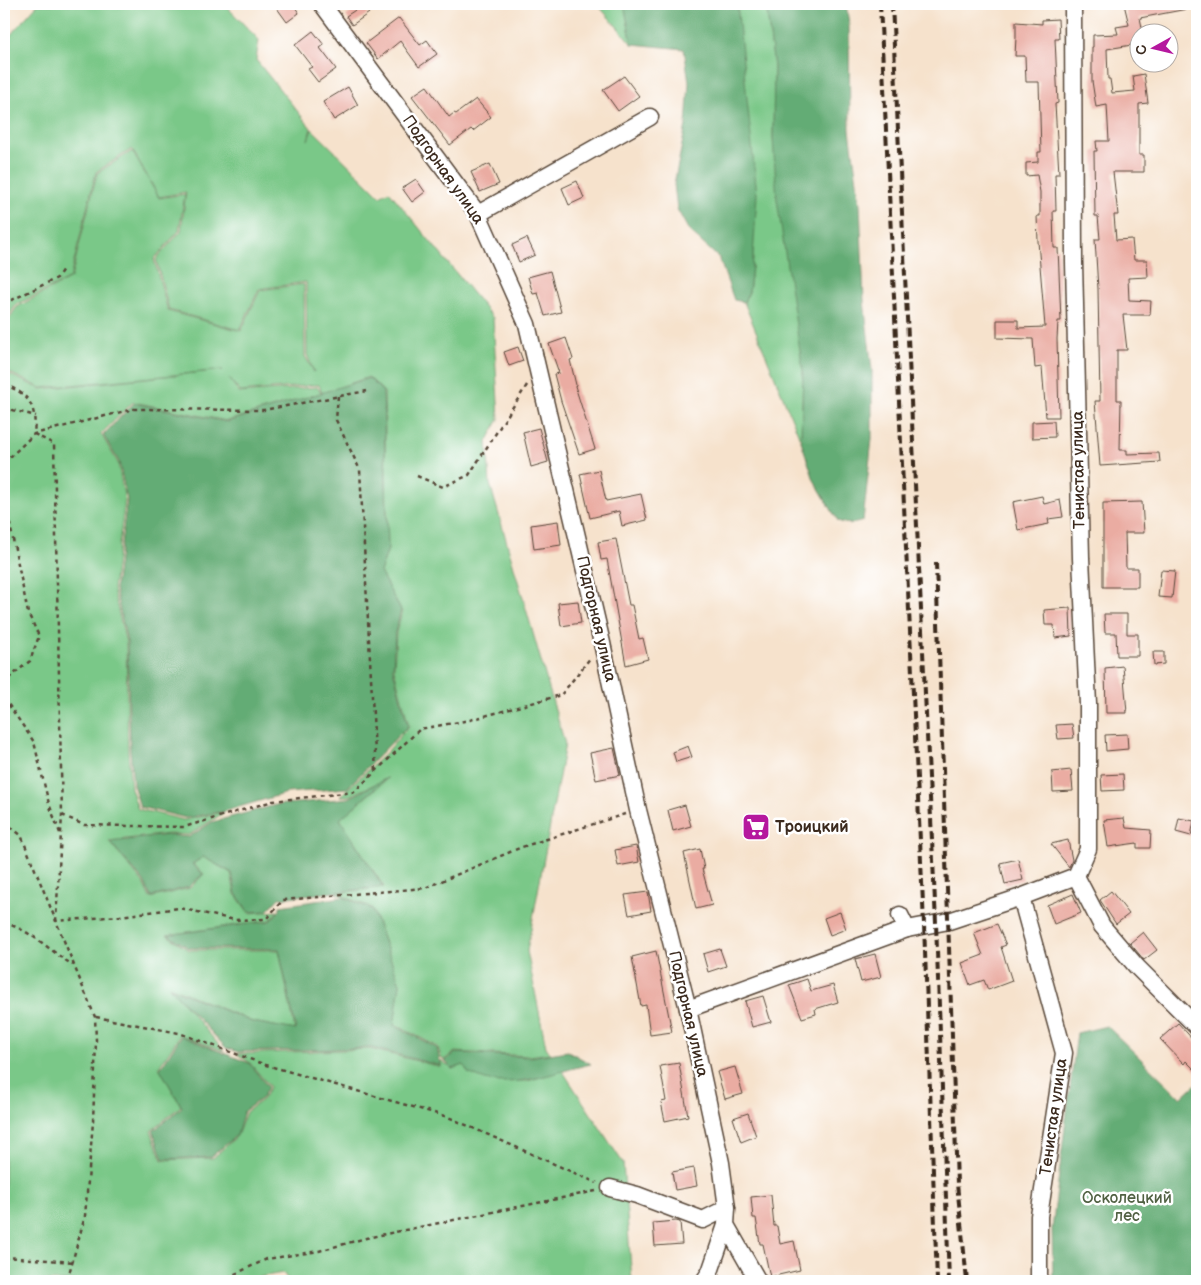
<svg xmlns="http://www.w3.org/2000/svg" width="1201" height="1285" viewBox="0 0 1201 1285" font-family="'Balsamiq Sans',sans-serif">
	<rect width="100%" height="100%" fill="#fff"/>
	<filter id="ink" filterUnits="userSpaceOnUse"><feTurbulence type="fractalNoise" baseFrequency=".02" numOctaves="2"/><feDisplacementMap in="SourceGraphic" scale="10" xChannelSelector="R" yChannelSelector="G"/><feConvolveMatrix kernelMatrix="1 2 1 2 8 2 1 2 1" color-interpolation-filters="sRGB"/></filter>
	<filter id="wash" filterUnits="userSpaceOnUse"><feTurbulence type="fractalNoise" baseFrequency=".0096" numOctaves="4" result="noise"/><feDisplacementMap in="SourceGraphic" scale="20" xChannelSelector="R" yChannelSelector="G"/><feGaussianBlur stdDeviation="1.12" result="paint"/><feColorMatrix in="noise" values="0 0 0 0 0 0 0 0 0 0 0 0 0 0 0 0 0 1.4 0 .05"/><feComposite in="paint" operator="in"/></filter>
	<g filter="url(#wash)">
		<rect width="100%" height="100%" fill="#f6e2cc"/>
		<g fill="#7ac888" stroke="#5a7953">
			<path d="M38,4H224L259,40L256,60L311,128L308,140L312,129L380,196L389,191L493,318L499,419L487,442L490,484L565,744L527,951L546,1047L550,1053L530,1056L455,1052L444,1060L441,1058L438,1047L394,1024L400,984L372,908L336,893L384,887L340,819L388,778L349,796H340L387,752L409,726L394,669L396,632L402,612L380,572L388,549L384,392L369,377L322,393L319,385H315L240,392L229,378L239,393L318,387L321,393L227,421L133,402L101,434L118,463L125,501L113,589L126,643L128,751L131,788L138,809L184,820L225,812L189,835L168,834L109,841L143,883L150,898L190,888L204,874L193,864L203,857L231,873L235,894L249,913L278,911L270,920L167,935L189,950H279L295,1030L253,1022L169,986L224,1051L180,1035L159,1067L181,1106L151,1131L162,1160L213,1158L237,1136L246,1112L263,1099L270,1087L249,1062L237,1054L370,1049L441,1067V1060L452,1069L464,1065L468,1073L490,1081H528L562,1070L623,1163L632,1281H289L283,1273L237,1281H4V372L41,389L223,370L41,388L4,370V326L17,307L71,278L97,173L132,151L159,198L185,194L179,231L154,259L168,311L241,331L260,290L304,284L305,356L314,372L307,355L306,282L259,289L240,330L169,310L156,259L181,231L186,192L159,197L132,149L96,172L70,278L16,305L4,323V42Z"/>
			<path d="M597,4H624L632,44Z"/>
			<path d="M737,4H766L774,67L773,138L803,371L801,441L744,302L749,292L753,258Z"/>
		</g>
		<g fill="#63ac74" stroke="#4f6b49">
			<path d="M624,4H737L757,194L753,258L749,292L744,302L734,300L719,258L689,231L677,209L674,184L686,125L689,82L684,49L632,44Z"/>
			<path d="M766,4H846L849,24L850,130L860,204L864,301L872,370V439L863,521C854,524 847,525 838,521L814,480L801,441L803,371L777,200L773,138L774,67Z"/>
			<path d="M369,378L383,392L388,549L380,572L401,611L395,632L393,669L408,726L347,788L287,793L225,811L186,818L140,807L133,785L130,750L127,642L115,589L127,500L119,462L103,435L134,403L227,422Z"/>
			<path d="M387,778L340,819L383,887L279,898L267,911L249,912L236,894L232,873L203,857L192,864L203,874L189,887L151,897L144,882L110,842L168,835L189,837L212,822L276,805L349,798Z"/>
			<path d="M343,897L372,909L400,984L394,1025L437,1048L441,1066L371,1048L238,1052L226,1048L169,987L252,1022L296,1030L279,949L189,948L168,935L270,921L280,910V906Z"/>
			<path d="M1107,1026L1181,1098L1197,1083V1281H1053L1052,1229L1077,1033Z"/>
			<path d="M181,1036L249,1063L268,1087L262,1098L244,1111L237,1135L211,1157L163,1159L153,1131L182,1107L160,1069Z"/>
			<path d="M568,1051L591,1064C558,1071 524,1086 490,1081C483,1080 475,1076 468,1073L464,1065L452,1069L445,1061L455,1053L530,1057Z"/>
		</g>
		<g id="blocks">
			<g fill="#eaaca2">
				<path d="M274,4H293L299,13L287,22Z"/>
				<path d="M1124,4H1187V9L1140,18L1143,32H1138V44L1107,49L1108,79H1110L1112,93L1135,91L1133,76L1144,74L1148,103L1139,104V155H1144V172H1113L1118,215H1114L1116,240L1132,239L1134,260H1147L1148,277L1128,278L1129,300L1151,301L1150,315H1123L1127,350H1117V400H1121L1120,450H1127V454L1159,453L1160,462L1100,466L1095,401H1100L1098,289L1095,239H1100L1098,216H1095L1094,151H1097L1096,141H1109L1107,105L1096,107L1092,81V47H1093V35L1118,34L1116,27L1129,25Z"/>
				<path d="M363,5L369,13L352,25L346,16Z"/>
				<path d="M399,18L420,45L427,40L437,54L419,67L400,41L378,59L366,43Z"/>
				<path d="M1058,19L1059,39H1055L1058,103L1055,104L1059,174H1055L1056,211H1053L1054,248H1058L1061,321H1058L1057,339L1059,417H1046L1042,367L1035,368L1033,339L997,338V320H1018V328L1045,327L1038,241L1037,216H1040V192L1037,175L1026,176V163L1038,162V152H1041L1039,82H1026L1025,56H1015L1016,37V22L1042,24V20Z"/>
				<path d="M313,31L324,45L320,48L336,69L318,82L308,69L312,67L295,45Z"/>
				<path d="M624,76L639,96L618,111L603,90Z"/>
				<path d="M427,86L449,117L454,113L456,114L476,99L491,117L473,131L471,129L450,145L412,96Z"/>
				<path d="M348,87L358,105L334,120L323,102Z"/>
				<path d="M490,164L499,184L480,192L471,172Z"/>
				<path d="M416,179L425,192L412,202L402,188Z"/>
				<path d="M577,181L584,198L569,205L562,188Z"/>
				<path d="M527,238L535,255L519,262L512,245Z"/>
				<path d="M550,271L561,312L545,316L538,293L533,294L528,277Z"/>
				<path d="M566,338L573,359L570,360L576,385L575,386L595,449L579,454L561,401L554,374L559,373L549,344Z"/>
				<path d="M518,347L523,361L509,366L504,352Z"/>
				<path d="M1054,421L1055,437L1032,438V422Z"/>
				<path d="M539,428L548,462L531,467L523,432Z"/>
				<path d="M599,470L606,501L641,494L647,520L622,526L619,511L590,518L580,474Z"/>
				<path d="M1042,496L1044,504L1060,500L1063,517L1048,519L1049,524L1018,530L1013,502Z"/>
				<path d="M1142,502L1144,533H1125L1126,568H1138V587H1103V503Z"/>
				<path d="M558,521L561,545L534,549L531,525Z"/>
				<path d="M616,539L629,605H632L639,639L643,638L648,659L626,665L607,559L601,560L598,542Z"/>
				<path d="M1161,570L1175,571L1172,598L1158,597Z"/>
				<path d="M578,601L581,623L561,626L558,603Z"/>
				<path d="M1070,608L1071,636L1055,638L1054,625H1045L1044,610Z"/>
				<path d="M1104,614H1127V634H1138V656H1117L1116,633H1105Z"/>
				<path d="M1153,652H1164V664L1154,665Z"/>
				<path d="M1123,666L1127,713H1106L1105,668Z"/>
				<path d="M1072,724L1074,738L1058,739L1056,725Z"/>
				<path d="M1127,734L1128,749L1106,751L1105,735Z"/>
				<path d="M688,746L692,757L676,762L673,752Z"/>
				<path d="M614,748L620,775L596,780L590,753Z"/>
				<path d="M1071,770L1073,791L1053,792L1052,772Z"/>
				<path d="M1123,774L1124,790L1102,791L1101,775Z"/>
				<path d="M685,805L691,826L673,831L668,810Z"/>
				<path d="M1124,818L1126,828L1151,830L1150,848H1137V843L1108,847L1104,820Z"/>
				<path d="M1179,818L1194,821L1191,836L1176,832Z"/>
				<path d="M1068,840L1072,860L1069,867L1051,844Z"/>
				<path d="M636,846L639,862L618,866L615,850Z"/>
				<path d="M700,849L704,869H702L712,905L696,909L684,853Z"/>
				<path d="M1018,859L1023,880L1005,884L1000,863Z"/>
				<path d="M1111,891L1129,914L1116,924L1100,900Z"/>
				<path d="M648,892L651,911L629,915L625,895Z"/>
				<path d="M1073,894L1081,913L1054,924L1047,905Z"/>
				<path d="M840,912L846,929L830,935L824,918Z"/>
				<path d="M997,924L1006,945L1001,947L1012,981L988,990L984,980L970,985L962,963L983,955L974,933Z"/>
				<path d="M1143,932L1157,950L1144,960L1130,943Z"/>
				<path d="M720,949L726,966L708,972L703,954Z"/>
				<path d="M656,951L672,1032L650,1035L646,1005L641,1006L632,957Z"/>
				<path d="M875,954L881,977L861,982L855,959Z"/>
				<path d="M807,979L811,991L833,985L838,1002L815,1009L816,1014L802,1018L789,985Z"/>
				<path d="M763,996L771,1022L752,1027L745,1001Z"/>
				<path d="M1178,1023L1197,1044V1072L1186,1061L1184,1064L1160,1039Z"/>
				<path d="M679,1063L688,1116L665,1121L661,1102L666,1101L660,1066Z"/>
				<path d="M735,1067L743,1094L725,1099L717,1072Z"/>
				<path d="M748,1113L756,1136L741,1142L733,1118Z"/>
				<path d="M694,1168L697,1186L675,1190L672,1172Z"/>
				<path d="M771,1195L774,1226H777L780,1244L794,1241L800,1270L770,1277L763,1244H760L756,1218H753L751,1197Z"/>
				<path d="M676,1221L680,1222L682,1244L655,1246L653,1223Z"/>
			</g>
		</g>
	</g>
	<g filter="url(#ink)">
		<use href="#blocks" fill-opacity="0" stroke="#574638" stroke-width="1"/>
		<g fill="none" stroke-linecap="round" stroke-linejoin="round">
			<defs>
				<g id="minor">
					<path d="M322,4L478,214L527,324L602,643L638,810L688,1009L721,1163L727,1208L726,1225L758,1281"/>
					<path d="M478,214L650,117"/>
					<path d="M1076,876L1102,926L1137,967L1197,1027"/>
					<path d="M1021,897L1064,1053L1039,1216V1281"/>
					<path d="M900,915L907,929"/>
					<path d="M688,1009L907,929L949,921L1021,897L1076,876L1088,849V704L1081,558L1074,262L1073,4"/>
					<path d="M610,1188L637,1195L703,1220L727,1208"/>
					<path d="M704,1281L710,1272L726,1225"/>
				</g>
			</defs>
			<use href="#minor" stroke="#574638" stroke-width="19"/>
			<g stroke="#574638" stroke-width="2.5" stroke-dasharray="4 4" stroke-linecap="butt">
				<path d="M4,304L57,278L63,269"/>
				<path d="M4,385C30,393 37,408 34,434L54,444L62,815L56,921L95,1017L96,1040L93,1122L85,1216L67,1281"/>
				<path d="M338,396L336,420L360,470L376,772"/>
				<path d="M4,408L36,416"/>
				<path d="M4,463L34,434L133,409L264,410L367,391"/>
				<path d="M417,476L443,487L469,475L527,385"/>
				<path d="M4,509L7,510L28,613L39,636L30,661L4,682"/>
				<path d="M4,698L34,742L49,804L60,833"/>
				<path d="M62,815L84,825L184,827L273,801L354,792L420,729L470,720L561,695L591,657"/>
				<path d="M4,822L21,835L56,921L120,916L179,908L235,920L266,919L283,900L425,888L522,847L625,814"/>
				<path d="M4,923C30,929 51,952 73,965"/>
				<path d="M96,1017L179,1033L266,1065L448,1117L597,1183"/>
				<path d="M4,1257L75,1262"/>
				<path d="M220,1281L267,1259L319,1251L366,1238L596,1191"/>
			</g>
			<use href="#minor" stroke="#fff" stroke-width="16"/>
			<g stroke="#3b2a1e" stroke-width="4" stroke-dasharray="8 4" stroke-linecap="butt">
				<path d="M880,4L924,924L937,1281"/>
				<path d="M892,4L936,923L949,1281"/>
				<path d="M936,563L957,1184L967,1281"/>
			</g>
		</g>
	</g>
	<defs>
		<symbol id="supermarket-square" viewBox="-11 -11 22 22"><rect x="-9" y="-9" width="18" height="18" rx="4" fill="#b5179e" stroke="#fff"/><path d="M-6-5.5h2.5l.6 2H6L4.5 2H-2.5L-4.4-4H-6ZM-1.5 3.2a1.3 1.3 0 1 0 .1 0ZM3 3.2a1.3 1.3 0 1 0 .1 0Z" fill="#fff"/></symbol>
	</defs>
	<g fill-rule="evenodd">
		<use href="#supermarket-square" x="740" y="811" width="32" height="32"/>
	</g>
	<g text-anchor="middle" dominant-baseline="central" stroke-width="5" stroke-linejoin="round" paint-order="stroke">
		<g font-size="16" fill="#3b2a1e" stroke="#fff">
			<text transform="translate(443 170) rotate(55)">Подгорная улица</text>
			<text transform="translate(1079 470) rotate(-91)">Тенистая улица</text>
			<text transform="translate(596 619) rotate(77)">Подгорная улица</text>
			<text transform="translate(688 1014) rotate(77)">Подгорная улица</text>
			<text transform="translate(1054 1117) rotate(-82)">Тенистая улица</text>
		</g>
		<g font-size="16" font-weight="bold" fill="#3b2a1e" stroke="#fff" text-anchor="start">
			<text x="775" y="827">Троицкий</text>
		</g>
		<g font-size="16" fill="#516143" stroke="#fff">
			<text x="1127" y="1198">Осколецкий<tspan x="1127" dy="18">лес</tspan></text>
		</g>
	</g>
	<rect width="1201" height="1285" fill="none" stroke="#fff" stroke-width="20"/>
	<g transform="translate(1154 48) rotate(262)"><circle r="24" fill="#ffffff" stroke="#b1aaa5"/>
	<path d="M0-4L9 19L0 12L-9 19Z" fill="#b5179e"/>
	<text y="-8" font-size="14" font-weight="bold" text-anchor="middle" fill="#3b2a1e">С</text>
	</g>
</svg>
